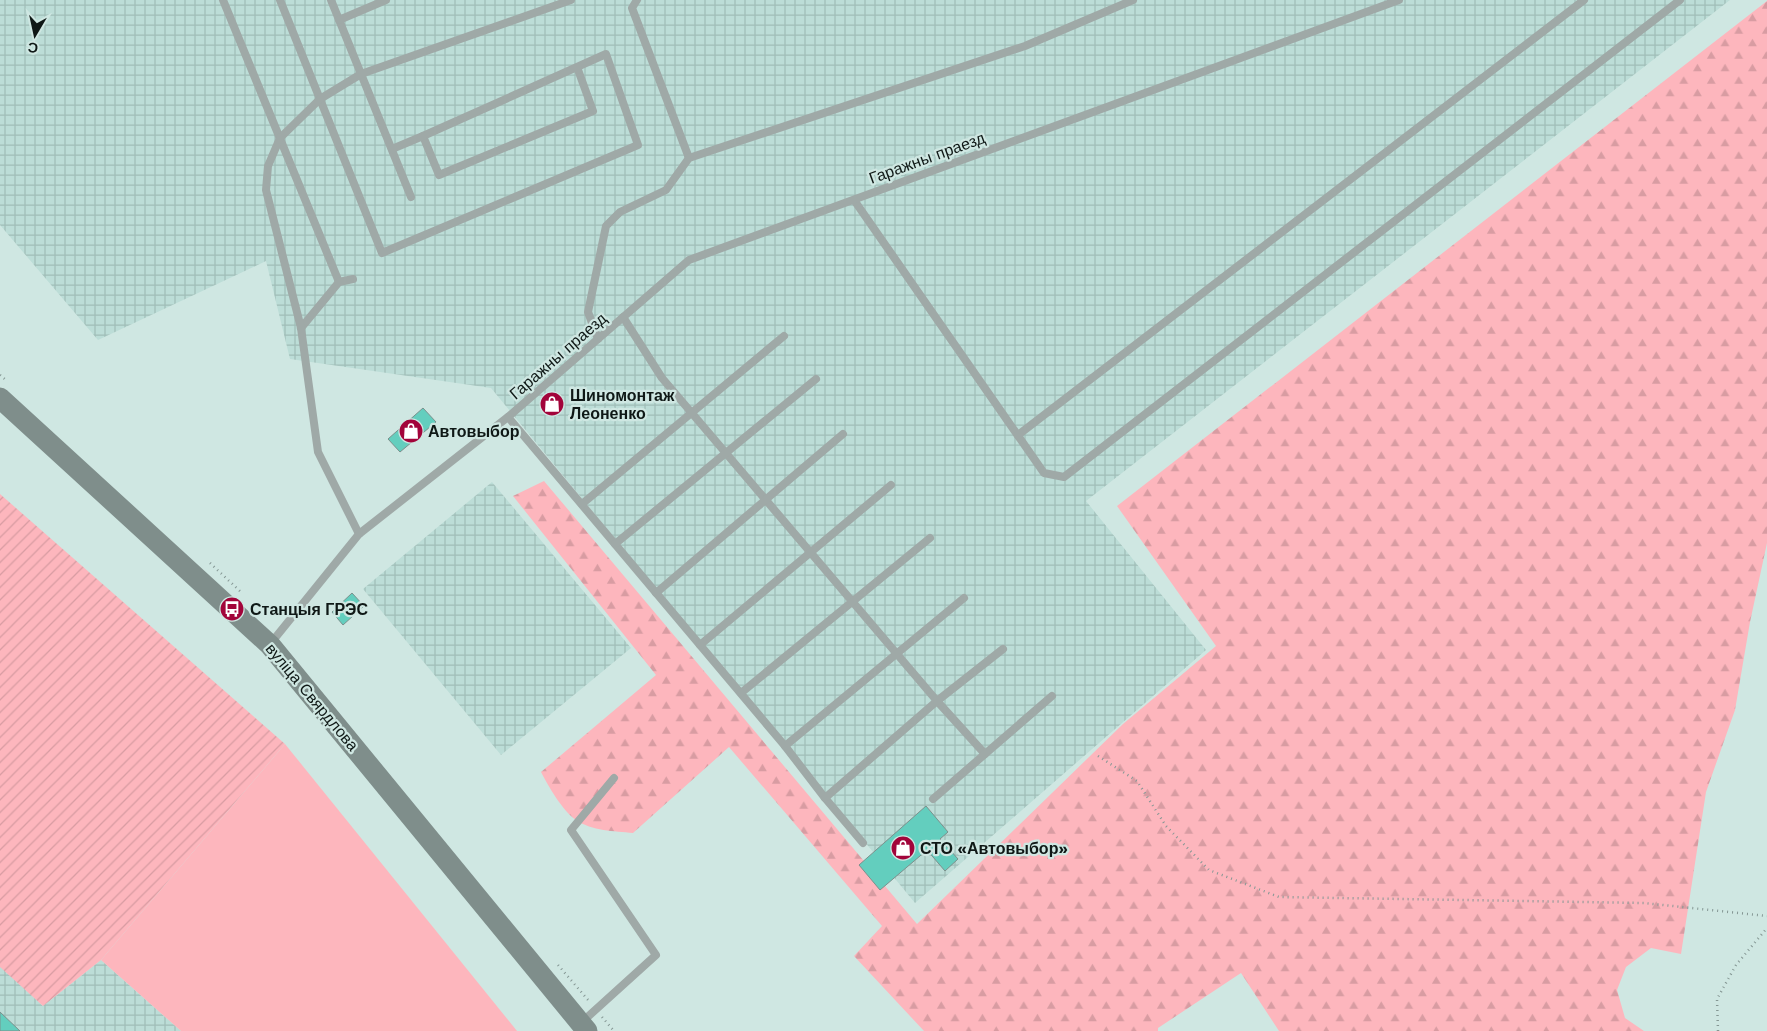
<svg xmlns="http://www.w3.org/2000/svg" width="1767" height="1031" viewBox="0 0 1767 1031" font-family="'Work Sans',sans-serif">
	<defs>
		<pattern id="industrial-grid" width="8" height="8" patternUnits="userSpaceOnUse" patternTransform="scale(1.25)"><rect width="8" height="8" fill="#bcddd7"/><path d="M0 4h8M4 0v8" fill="none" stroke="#a0bdb8"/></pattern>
		<pattern id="forest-firs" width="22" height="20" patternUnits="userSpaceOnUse" patternTransform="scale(1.25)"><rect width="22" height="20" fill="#fdb6bd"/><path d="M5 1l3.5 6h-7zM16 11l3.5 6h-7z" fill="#d89ca2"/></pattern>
		<pattern id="garden-furrows" width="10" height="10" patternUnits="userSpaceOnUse" patternTransform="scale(1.25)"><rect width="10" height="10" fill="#fdb6bd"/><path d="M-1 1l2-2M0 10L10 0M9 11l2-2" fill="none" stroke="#d89ca2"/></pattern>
	</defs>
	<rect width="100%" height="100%" fill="#cfe7e2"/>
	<g fill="url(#industrial-grid)">
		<path d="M0,0H1730L1086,501L1206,650L915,903L491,388L290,359L266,261L98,340L0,225Z"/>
		<path d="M492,482L631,648L501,755L363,589Z"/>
		<path d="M101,960L181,1031H0V966L43,1006Z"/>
	</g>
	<path fill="url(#forest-firs)" d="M1767,1V543L1750,622L1735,710L1706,792L1681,954L1651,948L1626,967L1617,990L1625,1018L1644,1031H1279L1241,973L1158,1028V1031H924L854,956L882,926L729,747L633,833C614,831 592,831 576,820C562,810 549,787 541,772L656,675L513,496L544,481L917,924L1123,724L1216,646L1117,506Z"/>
	<path fill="url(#garden-furrows)" d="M0,494L285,744L101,960L43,1006L0,967Z"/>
	<path fill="#fdb6bd" d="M285,744L517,1031H181L101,960Z"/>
	<g fill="#63cebe" stroke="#7b918d">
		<path d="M423,408L436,422L400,452L388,439Z"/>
		<path d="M352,593L364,606L343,625L332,612Z"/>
		<path d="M926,806L948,832L940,839L958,859L945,871L927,850L880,890L859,865Z"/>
		<path d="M0,1012L20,1031H0Z"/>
	</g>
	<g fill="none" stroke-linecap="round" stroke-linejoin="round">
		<g stroke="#859794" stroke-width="2.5" stroke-dasharray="1 4" stroke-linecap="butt">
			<path d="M0,375L7,381"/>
			<path d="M210,563L242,593"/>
			<path d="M1098,756L1137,781L1166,826L1209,870L1279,897L1644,903L1767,916"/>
			<path d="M558,965L589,1001"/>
			<path d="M602,1017L614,1031"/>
			<path d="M1718,1031L1717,999L1736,965L1767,928"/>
		</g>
		<g stroke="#9fa9a7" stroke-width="8">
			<path d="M223,0L339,282"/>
			<path d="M280,0L382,253L638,145L606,54L423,136L439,175L593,111L577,67"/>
			<path d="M331,0L411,197"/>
			<path d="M637,0L632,8L689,158"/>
			<path d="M339,20L386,0"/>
			<path d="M392,149L423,136"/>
			<path d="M854,200L1044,473L1064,477L1680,0"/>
			<path d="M623,317L662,378L937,701L985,754"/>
			<path d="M301,328L339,282L353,279"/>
			<path d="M598,339L588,312L606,226L620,212L666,190L689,158L1025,46L1133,0"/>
			<path d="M508,417L785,746L825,798L863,843"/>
			<path d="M1018,435L1584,0"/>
			<path d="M582,504L784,336"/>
			<path d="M359,534L318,452L301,328L266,190L268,166L280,138L320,99L361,74L571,0"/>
			<path d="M615,544L816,379"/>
			<path d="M656,593L843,434"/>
			<path d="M271,643L359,534L508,417L689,260L1399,0"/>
			<path d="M700,645L891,485"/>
			<path d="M741,693L930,538"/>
			<path d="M785,746L964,598"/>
			<path d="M825,798L937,701L1003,649"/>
			<path d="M933,799L1052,696"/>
			<path d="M582,1022L656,955L571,830L614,778"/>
		</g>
		<path stroke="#7f8e8b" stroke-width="21" d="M0,398L270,645L587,1031"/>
	</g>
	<defs>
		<symbol id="shop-disc" viewBox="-11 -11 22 22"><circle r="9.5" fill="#a2043a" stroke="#cfe7e2"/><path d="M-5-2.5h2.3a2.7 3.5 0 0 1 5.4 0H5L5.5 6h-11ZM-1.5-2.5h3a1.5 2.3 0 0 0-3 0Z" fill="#fff"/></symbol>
		<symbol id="bus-disc" viewBox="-11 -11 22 22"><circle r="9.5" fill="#a2043a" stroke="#cfe7e2"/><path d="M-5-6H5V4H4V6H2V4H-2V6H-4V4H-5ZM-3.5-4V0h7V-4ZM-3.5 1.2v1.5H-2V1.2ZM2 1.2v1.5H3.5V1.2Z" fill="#fff"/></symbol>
	</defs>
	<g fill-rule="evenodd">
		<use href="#shop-disc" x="538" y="390" width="28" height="28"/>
		<use href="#shop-disc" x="397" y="417" width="28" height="28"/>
		<use href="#bus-disc" x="218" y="595" width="28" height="28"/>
		<use href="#shop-disc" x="889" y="834" width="28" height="28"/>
	</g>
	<g text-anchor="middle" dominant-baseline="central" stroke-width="4.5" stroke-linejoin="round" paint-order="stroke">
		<g font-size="16" fill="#0f1816" stroke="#cfe7e2">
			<text transform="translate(927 158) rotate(-20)">Гаражны праезд</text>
			<text transform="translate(558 356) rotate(-41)">Гаражны праезд</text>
			<text transform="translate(312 697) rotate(50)">вуліца Свярдлова</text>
		</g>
		<g font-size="16" font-weight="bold" fill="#0f1816" stroke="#cfe7e2" text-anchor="start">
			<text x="570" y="395">Шиномонтаж<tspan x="570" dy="18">Леоненко</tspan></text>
			<text x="428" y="431">Автовыбор</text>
			<text x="250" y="609">Станцыя ГРЭС</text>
			<text x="920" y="848">СТО «Автовыбор»</text>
		</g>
	</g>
	<g transform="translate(35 35) rotate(189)" stroke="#cfe7e2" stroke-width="4" paint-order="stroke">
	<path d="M0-4L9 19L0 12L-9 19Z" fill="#0f1816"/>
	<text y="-8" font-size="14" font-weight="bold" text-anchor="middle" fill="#0f1816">С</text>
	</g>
</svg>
